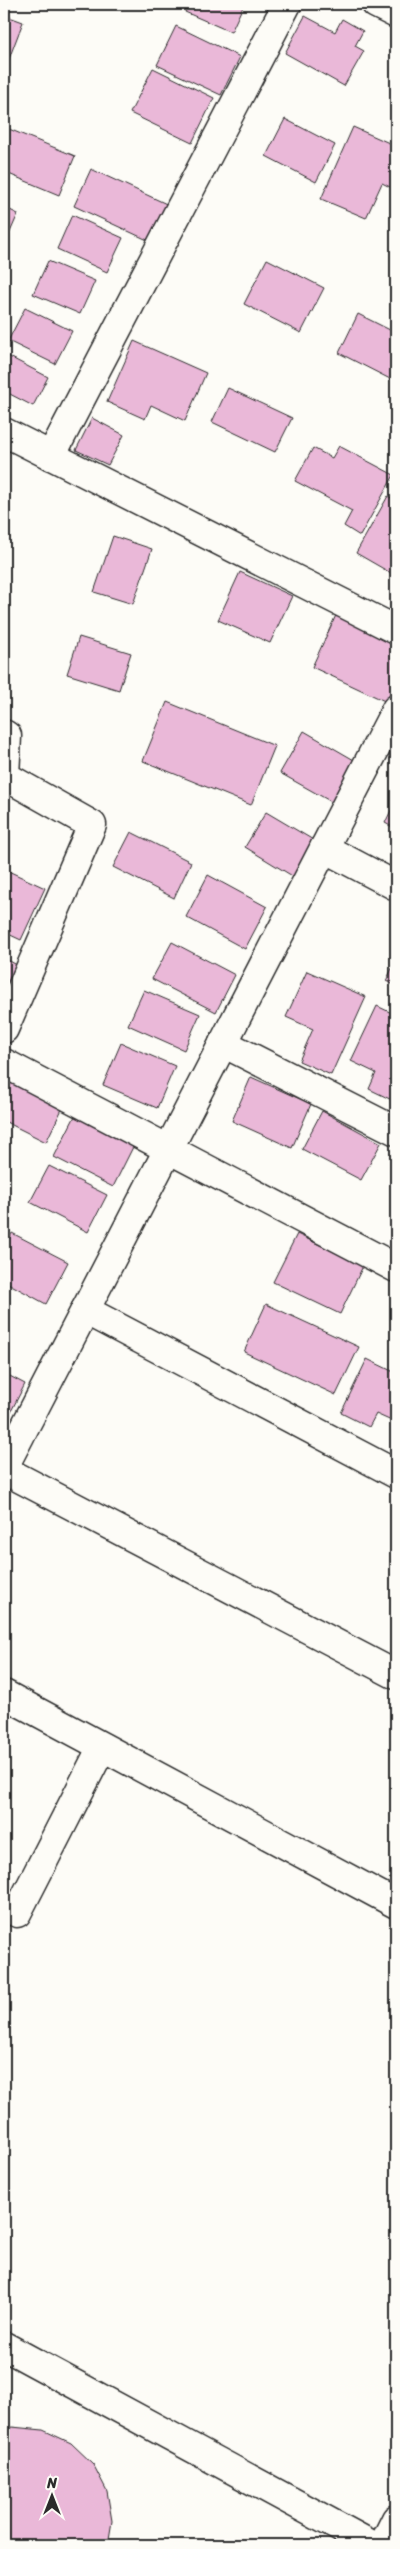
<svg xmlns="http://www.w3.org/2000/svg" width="400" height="2549" viewBox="0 0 400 2549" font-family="Sriracha,sans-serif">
	<rect width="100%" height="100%" fill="#fdfcf7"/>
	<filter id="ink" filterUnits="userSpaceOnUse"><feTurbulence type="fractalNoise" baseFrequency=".02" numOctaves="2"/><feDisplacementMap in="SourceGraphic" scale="10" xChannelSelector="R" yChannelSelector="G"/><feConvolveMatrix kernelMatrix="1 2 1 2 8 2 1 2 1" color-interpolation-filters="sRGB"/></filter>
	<g filter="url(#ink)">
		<g fill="#eab8d8" stroke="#2b2b2b">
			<path d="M189,4H244L231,32L185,12Z"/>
			<path d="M4,15L23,22L7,64L4,62Z"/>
			<path d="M305,16L335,32L342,19L363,31L355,46L364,51L344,86L285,53Z"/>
			<path d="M176,26L240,57L221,95L157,65Z"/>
			<path d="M153,68L214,98L192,143L130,113Z"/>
			<path d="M285,119L335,145L316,182L266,156Z"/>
			<path d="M4,127L75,156L59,195L4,172Z"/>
			<path d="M353,127L396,146V190L382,183L366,218L321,199Z"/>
			<path d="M91,169L173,207L156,244L74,206Z"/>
			<path d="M4,207L18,214L4,246Z"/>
			<path d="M72,215L123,238L107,272L57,249Z"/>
			<path d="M267,259L324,288L301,333L244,304Z"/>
			<path d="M48,261L95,281L80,314L33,294Z"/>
			<path d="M25,308L72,331L55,364L8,341Z"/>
			<path d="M358,314L396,333V382L339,353Z"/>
			<path d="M134,341L206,373L185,421L151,405L145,419L107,402Z"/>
			<path d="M4,354L48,377L33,406L4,391Z"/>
			<path d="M228,388L292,418L275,452L212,422Z"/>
			<path d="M92,418L124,435L108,465L76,450Z"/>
			<path d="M339,446L394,475L360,536L344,526L352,511L295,481L313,448L332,458Z"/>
			<path d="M388,496L396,501V576L356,553Z"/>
			<path d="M113,536L152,549L133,604L94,592Z"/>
			<path d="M240,572L292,596L270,643L218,620Z"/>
			<path d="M337,613L396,641V688L389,703L312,667Z"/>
			<path d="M79,637L131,653L119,690L67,674Z"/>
			<path d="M167,702L275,746L251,805L143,761Z"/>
			<path d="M304,731L361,764L337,805L280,773Z"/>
			<path d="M396,800V829L385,823Z"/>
			<path d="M266,812L315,841L294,877L245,847Z"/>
			<path d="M131,832L191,862L174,898L113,867Z"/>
			<path d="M4,869L45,888L21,940L4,932Z"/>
			<path d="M208,875L267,907L245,949L186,917Z"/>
			<path d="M172,942L235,975L216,1012L152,979Z"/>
			<path d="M4,958L17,965L4,990Z"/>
			<path d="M396,960V986L386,981Z"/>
			<path d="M307,971L366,997L331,1075L299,1061L313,1029L286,1017Z"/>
			<path d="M144,990L200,1014L184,1050L128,1025Z"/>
			<path d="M377,1006L396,1015V1102L369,1089L376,1073L351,1061Z"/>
			<path d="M121,1043L175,1066L157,1108L103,1085Z"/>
			<path d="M6,1076L64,1105L46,1142L4,1121V1080Z"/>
			<path d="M251,1077L311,1104L292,1148L232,1121Z"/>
			<path d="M322,1111L381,1143L361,1180L302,1149Z"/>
			<path d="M76,1114L135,1143L113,1187L54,1157Z"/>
			<path d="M49,1166L107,1195L88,1232L30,1202Z"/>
			<path d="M12,1233L68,1262L46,1304L4,1281V1248Z"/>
			<path d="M297,1234L363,1266L340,1314L273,1282Z"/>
			<path d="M266,1304L359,1347L336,1395L244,1352Z"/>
			<path d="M367,1359L396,1373V1423L376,1414L369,1427L341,1413Z"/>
			<path d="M4,1373L25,1384L4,1425Z"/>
			<path d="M12,2427L43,2430L71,2443L93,2464L107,2491L112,2521L108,2545H4V2429Z"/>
		</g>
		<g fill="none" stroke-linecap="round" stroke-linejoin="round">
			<defs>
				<g id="minor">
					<path d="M376,4L396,14"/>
					<path d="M4,432L396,630"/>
					<path d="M51,456L287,4"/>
					<path d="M4,734L7,736L5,776L92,825L4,1029"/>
					<path d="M324,848L396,886"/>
					<path d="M223,1043L396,1131"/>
					<path d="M4,1063L396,1268"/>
					<path d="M85,1310L396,1474"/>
					<path d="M4,1467L396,709"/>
					<path d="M4,1470L396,1675"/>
					<path d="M4,1694L396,1904"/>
					<path d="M17,1913L102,1747"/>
					<path d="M4,2346L372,2545"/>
					<path d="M383,2545L396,2519"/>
				</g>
			</defs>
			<use href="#minor" stroke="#2b2b2b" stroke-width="31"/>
			<use href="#minor" stroke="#fdfcf7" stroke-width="28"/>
		</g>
	</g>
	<rect width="400" height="2549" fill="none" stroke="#fdfcf7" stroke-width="20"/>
	<rect x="10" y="10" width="380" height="2529" fill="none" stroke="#2b2b2b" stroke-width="2" filter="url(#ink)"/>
	<g transform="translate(52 2496)" stroke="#fdfcf7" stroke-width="4" paint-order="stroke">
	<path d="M0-4L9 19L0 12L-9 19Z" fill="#2b2b2b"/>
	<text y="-8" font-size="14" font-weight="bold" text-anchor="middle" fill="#2b2b2b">N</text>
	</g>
</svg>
